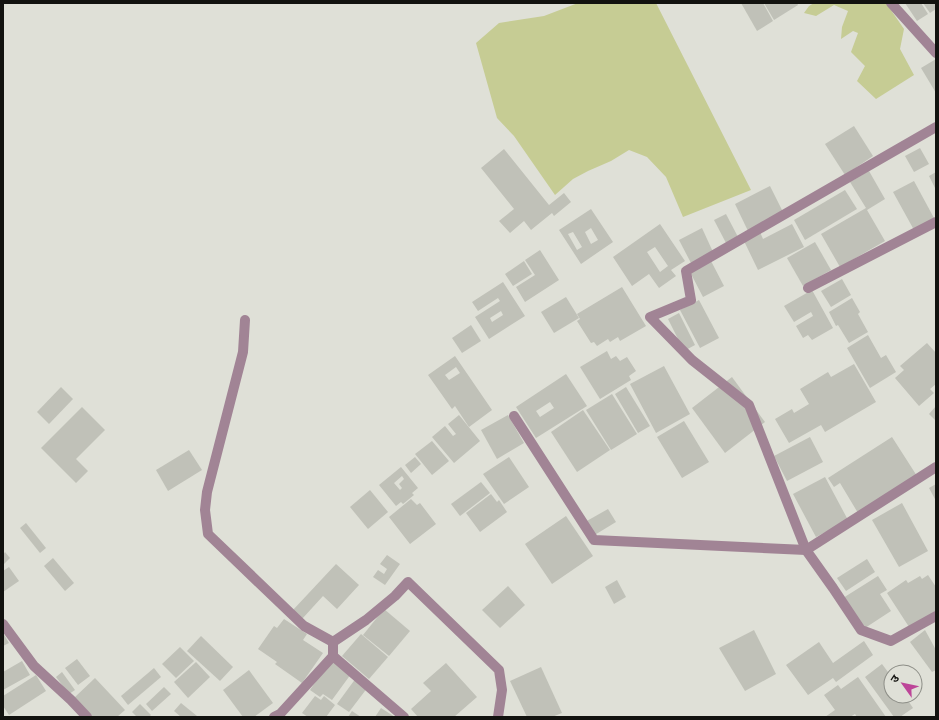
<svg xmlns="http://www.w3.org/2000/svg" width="939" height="720" viewBox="0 0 939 720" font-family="'Alegreya Sans','Noto Sans Devanagari',sans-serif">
	<rect width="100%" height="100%" fill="#dfe0d7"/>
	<g fill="#c6cc94">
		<path d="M578,3H656L751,190L683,217L666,177L647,157L629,150L611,161L588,171L573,179L555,195L514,136L497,118L476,43L499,23L544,16Z"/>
		<path d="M814,3H886L904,29L900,49L914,75L876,99L857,81L865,66L851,52L858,33L853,31L841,39L842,27L848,11L834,5L816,16L804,13L809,6Z"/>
	</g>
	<g fill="#c0c1b8" fill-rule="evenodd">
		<path d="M741,3H763L773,21L757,31Z"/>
		<path d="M764,3H797L798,5L774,20Z"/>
		<path d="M905,3H921L928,14L917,21Z"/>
		<path d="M923,3H936V9L930,13Z"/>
		<path d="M936,59V93L921,68Z"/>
		<path d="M854,126L873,156L845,175L825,144Z"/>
		<path d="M920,148L929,164L914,172L905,156Z"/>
		<path d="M504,149L549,205L564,193L571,202L554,216L552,213L531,230L524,221L510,233L499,221L514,209L481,168Z"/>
		<path d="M869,171L885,199L867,210L885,241L840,267L821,234L866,208L850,182Z"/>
		<path d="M936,172V190L929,176Z"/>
		<path d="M914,181L934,218L914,230L893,192Z"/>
		<path d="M770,186L783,212L748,231L735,204Z"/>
		<path d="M845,190L857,209L805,240L794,220Z"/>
		<path d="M591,209L613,242L581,264L559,230ZM591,228L598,240L591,244L585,232ZM573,232L582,247L577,250L568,234Z"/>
		<path d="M726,214L738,237L726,243L714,220Z"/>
		<path d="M660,224L685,261L671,270L676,276L659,288L649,274L632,286L613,257ZM655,247L668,266L660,272L647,252Z"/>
		<path d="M792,224L804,247L758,270L744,241L760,232L763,239Z"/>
		<path d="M702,228L713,252L691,263L679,240Z"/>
		<path d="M815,242L831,270L803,286L787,258Z"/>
		<path d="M540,250L559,280L525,302L516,287L535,275L525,260Z"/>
		<path d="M524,261L532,274L513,286L505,274Z"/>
		<path d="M711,261L724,286L703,297L690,272Z"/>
		<path d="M842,279L851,295L831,307L821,291Z"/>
		<path d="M503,282L525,316L489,339L475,317L500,301L498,298L478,311L472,302ZM501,311L503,315L492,322L490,318Z"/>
		<path d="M622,287L646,326L620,341L618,337L610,342L608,339L597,346L594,342L591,343L577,321L580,319L577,314Z"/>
		<path d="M812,290L833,328L812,340L808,335L803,338L796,326L813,316L811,312L794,322L784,306Z"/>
		<path d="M566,297L579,318L554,333L541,312Z"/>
		<path d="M852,298L860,312L858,314L868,332L849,343L838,325L836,326L829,312Z"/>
		<path d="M699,300L719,338L700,348L680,310Z"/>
		<path d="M679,313L695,345L684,351L668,319Z"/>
		<path d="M471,325L481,341L462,353L452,338Z"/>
		<path d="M868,335L881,358L886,355L896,372L870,388L847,348Z"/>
		<path d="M927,343L936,353V384L930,389L934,393L919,406L895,378L904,370L900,366Z"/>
		<path d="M607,351L611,359L616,356L620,361L627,357L636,371L629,376L631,380L600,399L580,367Z"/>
		<path d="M455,356L492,410L469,427L455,406L452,409L428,375ZM456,367L460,373L449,380L445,375Z"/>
		<path d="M854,364L876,402L825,432L821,425L789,443L775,419L792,409L794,413L809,404L800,389L828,372L831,377Z"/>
		<path d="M664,366L690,414L656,433L630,384Z"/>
		<path d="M566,374L587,406L536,438L516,407ZM550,402L554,408L540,417L536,411Z"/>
		<path d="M732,377L765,422L725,453L692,408Z"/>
		<path d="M61,387L73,399L49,424L37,412Z"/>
		<path d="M626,387L650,426L638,433L615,394Z"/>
		<path d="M612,394L637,434L611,450L586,410Z"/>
		<path d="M936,406V421L929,414Z"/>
		<path d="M82,407L105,430L76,459L88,471L76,483L41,448Z"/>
		<path d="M583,410L610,450L577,472L551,432Z"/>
		<path d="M459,415L480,441L454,463L432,437L445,426L453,436L456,434L448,424Z"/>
		<path d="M508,415L524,443L497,459L481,430Z"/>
		<path d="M684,421L709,462L682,478L657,437Z"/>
		<path d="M810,437L823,462L787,481L774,456Z"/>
		<path d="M892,437L917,476L858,513L840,483L834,487L828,478Z"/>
		<path d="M432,441L449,461L432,475L415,454Z"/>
		<path d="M189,450L202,470L168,491L156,470Z"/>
		<path d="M415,457L421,464L411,473L405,465Z"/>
		<path d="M509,457L529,487L504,504L483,474Z"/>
		<path d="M401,467L418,488L412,493L414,495L403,504L401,502L396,506L379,485ZM402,476L404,479L399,484L402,488L400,490L394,483Z"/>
		<path d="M825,477L848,520L816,537L793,494Z"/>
		<path d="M481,482L490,493L460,516L451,504Z"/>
		<path d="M936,484V501L929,488Z"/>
		<path d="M370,490L388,512L368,529L350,507Z"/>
		<path d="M491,494L497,502L499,500L507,512L480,532L466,513Z"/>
		<path d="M411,499L417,505L420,503L436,524L410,544L389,517Z"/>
		<path d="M902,503L928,551L899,567L872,520Z"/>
		<path d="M608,509L616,522L593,536L585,522Z"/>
		<path d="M566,516L593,556L552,584L525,544Z"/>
		<path d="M26,523L46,548L40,553L20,528Z"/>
		<path d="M5,552L10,558L3,565V555Z"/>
		<path d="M387,555L400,564L385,585L373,577L378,570L384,574L387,569L380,564Z"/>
		<path d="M53,558L74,583L65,591L44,566Z"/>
		<path d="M867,559L875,572L846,591L837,578Z"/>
		<path d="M336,564L359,585L337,609L323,596L302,619L293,610Z"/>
		<path d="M9,567L19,581L3,592V571Z"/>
		<path d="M928,575L936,587V598H935L936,600V613L911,630L887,593L906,580L908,583L920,576L922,579Z"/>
		<path d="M878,576L887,590L880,594L891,611L865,628L843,598Z"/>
		<path d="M617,580L626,597L614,604L605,587Z"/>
		<path d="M508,586L525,605L500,628L482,610Z"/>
		<path d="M384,609L410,631L389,656L363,635Z"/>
		<path d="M284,619L307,634L303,640L323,653L302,683L275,664L277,662L258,649L274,626L277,628Z"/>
		<path d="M754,630L776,674L745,691L719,648Z"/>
		<path d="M925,630L936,650V670L932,672L910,642Z"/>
		<path d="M3,633L9,643L3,646Z"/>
		<path d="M361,634L388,657L369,679L342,656Z"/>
		<path d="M201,636L233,667L220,681L187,651Z"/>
		<path d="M864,641L873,655L836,682L833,678L808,695L786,665L819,642L833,663Z"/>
		<path d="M180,647L194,661L176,678L162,664Z"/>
		<path d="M77,659L90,676L78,685L65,668Z"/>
		<path d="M331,659L351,674L332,700L323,694L320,697L310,690Z"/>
		<path d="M22,661L30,675L3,690V672Z"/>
		<path d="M196,662L210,677L188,698L174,682Z"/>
		<path d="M446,663L477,697L454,717H418L411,709L431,691L423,683Z"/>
		<path d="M882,664L891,676V696H905L913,708L900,717H894L865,677Z"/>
		<path d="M541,667L562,713L552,717H527L510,681Z"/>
		<path d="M154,668L161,677L128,705L121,696Z"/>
		<path d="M249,670L273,703L254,717H243L223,690Z"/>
		<path d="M62,672L75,690L69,694L56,677Z"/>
		<path d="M36,675L46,691L9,715L3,706V696Z"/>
		<path d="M858,677L886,717H857L855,714L850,717H825L835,710L824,695L838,685L841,689Z"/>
		<path d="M95,678L125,710L117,717H92L74,698Z"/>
		<path d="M356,678L368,687L349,712L337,704Z"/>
		<path d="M164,687L171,694L152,711L146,704Z"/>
		<path d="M315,696L321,700L324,696L335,705L326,717H308L302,713Z"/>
		<path d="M181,703L197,716L196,717H181L174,711Z"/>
		<path d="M140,704L151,715L149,717H137L132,712Z"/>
		<path d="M381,708L395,717H375Z"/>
		<path d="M352,711L361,717H348Z"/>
	</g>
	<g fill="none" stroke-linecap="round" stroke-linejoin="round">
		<g stroke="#a18495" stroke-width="10">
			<path d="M891,3L936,53"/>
			<path d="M936,127L686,271L691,300L650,317L692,360L749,405L806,550L833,588L861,630L891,641L936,616"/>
			<path d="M808,288L936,222"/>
			<path d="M245,320L243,352L207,492L205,510L208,534L304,626L333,642L366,620L395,596L408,582L499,670L502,690L498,717"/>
			<path d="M514,416L594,540L806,550L936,467"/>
			<path d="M3,624L34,666L71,700L87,717"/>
			<path d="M333,656L404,717"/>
			<path d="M274,717L280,714L333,656V642"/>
		</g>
	</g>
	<rect width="939" height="720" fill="none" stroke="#12120f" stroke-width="8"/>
	<g transform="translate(903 684) rotate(303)"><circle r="19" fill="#dfe0d7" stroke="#8d8e87"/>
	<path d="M0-3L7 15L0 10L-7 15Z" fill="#bd4598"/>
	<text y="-6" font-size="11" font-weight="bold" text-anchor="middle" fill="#12120f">उ</text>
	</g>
</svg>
